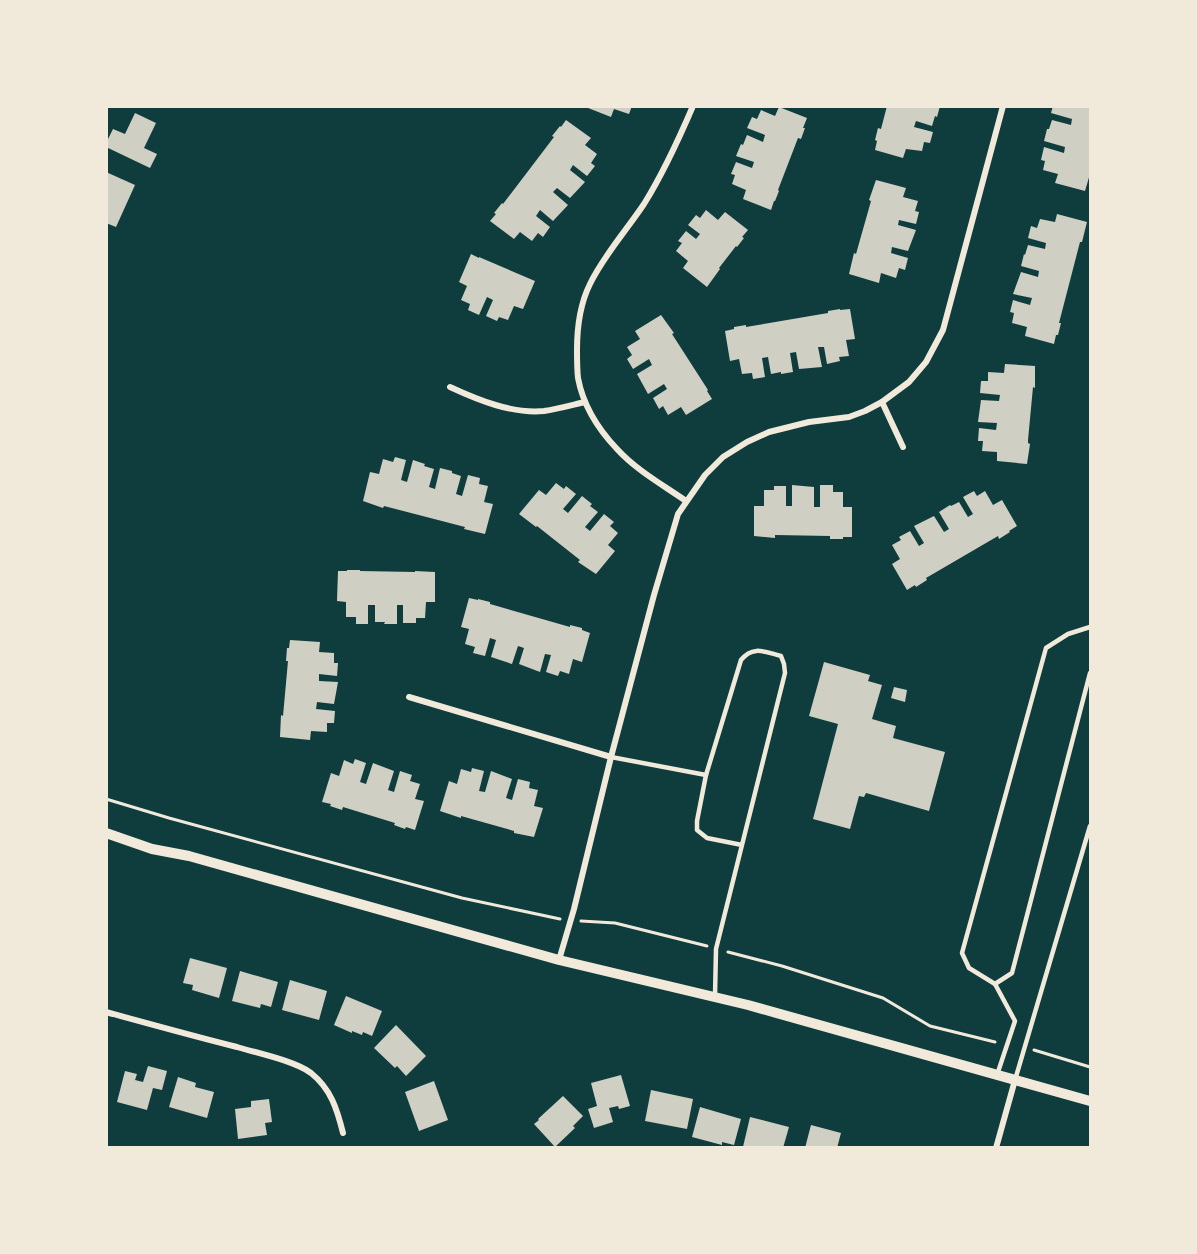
<svg xmlns="http://www.w3.org/2000/svg" width="1197" height="1254" viewBox="0 0 1197 1254" font-family="'Libre Baskerville',serif">
	<rect width="100%" height="100%" fill="#0f3d3e"/>
	<g fill="#cfcfc3">
		<path d="M583,106H632L629,114L614,109L611,117Z"/>
		<path d="M887,106H940L937,117L935,116L932,126L916,121L914,127L933,132L930,143L924,142L922,151L906,149L903,158L875,150L877,141L875,140L878,128L881,129Z"/>
		<path d="M1053,106H1090V165L1089,172H1090V174L1085,191L1055,183L1058,174L1043,170L1045,161L1041,160L1044,147L1064,153L1065,147L1044,141L1047,129H1049L1052,120L1071,125L1072,119L1051,113Z"/>
		<path d="M779,107L807,118L803,128H805L801,139L798,138L778,190L779,191L775,201H774L771,210L743,199L746,190L732,184L735,175L731,174L736,162L752,168L754,162L736,156L741,144L743,145L747,135L763,142L765,135L747,128L752,117L757,119L761,110L775,116Z"/>
		<path d="M135,113L156,123L144,148L157,154L150,168L106,147V143L113,129L125,134Z"/>
		<path d="M566,120L591,138L585,145L597,154L591,163L595,166L587,176L573,165L570,170L585,182L570,198L557,188L553,192L568,205L553,221L540,210L536,216L550,227L543,237L538,233L532,241L520,232L514,239L490,221L496,214L494,213L502,203L503,204L554,137L552,136L560,126L561,127Z"/>
		<path d="M106,172L135,185L116,227L106,223Z"/>
		<path d="M876,180L906,188L903,197L918,201L915,211L919,212L916,224L899,220L898,225L916,230L908,251L892,247L891,253L908,258L905,270L899,268L896,278L881,273L879,283L849,274L854,253L856,254L871,201L869,200Z"/>
		<path d="M706,210L718,220L725,212L748,230L742,237L744,238L737,247L736,246L719,268L720,269L707,287L683,268L688,261L676,251L682,243L678,241L686,231L696,239L700,234L688,225L696,215L700,218Z"/>
		<path d="M1057,214L1087,222L1082,242H1080L1059,323H1061L1058,335H1056L1054,344L1025,336L1027,327L1012,323L1014,313L1010,312L1013,300L1030,305L1032,298L1013,294L1021,272L1038,277L1039,271L1021,266L1024,254L1025,255L1028,245L1045,249L1046,243L1028,238L1031,226L1037,228L1040,219L1055,222Z"/>
		<path d="M471,254L479,258V257L535,281L523,309L514,306L508,320L499,317L497,321L486,316L493,300L487,297L479,315L468,310L470,304L461,300L467,286L459,282Z"/>
		<path d="M840,309V310L850,309L855,339L846,340L849,356L839,357L840,361L827,364L824,347H818L822,367L799,369L796,352L790,353L793,372L781,374V372L771,374L768,357L762,358L765,377L753,379L752,373L742,374L739,359L730,361L725,331L734,329V327L746,325V327L828,313V311Z"/>
		<path d="M661,315L674,333L672,334L708,390L707,391L712,399L686,415L681,407L668,415L663,406L659,409L653,398L667,389L664,384L648,394L637,374L652,365L649,359L633,369L627,359L632,355L627,347L640,339L635,331Z"/>
		<path d="M1005,364L1035,366V388L1033,387L1028,440V443L1030,444L1027,464L997,461V452L982,451L983,441H978L979,428L996,430L997,423L978,422L981,400L999,401L1000,395L980,393L981,381H988V372L1004,373Z"/>
		<path d="M395,457L406,460L401,480L407,482L413,460L425,464L424,466L434,469L429,487L435,489L440,468L452,471V473L461,476L456,494L462,496L468,475L480,478L479,484L488,486L484,502L493,504L485,534L464,529L465,527L384,506L383,508L363,501L370,472L379,474L383,459L393,462Z"/>
		<path d="M556,483L564,489L566,486L576,494L563,509L568,513L582,496L592,504L590,506L598,512L585,527L590,531L604,514L614,522L610,526L618,533L608,545L615,551L596,574L578,562L580,560L537,526L536,527L519,514L539,490L546,495Z"/>
		<path d="M792,485L814,487V507H820V485H833V492H843V507H852V537H843V539H830V536L775,535V538L754,536V506H764V490H774V486H786V506H792Z"/>
		<path d="M974,491L977,496L985,491L993,505L1002,500L1017,526L1009,531L1010,532L999,539L998,536L926,578L927,580L916,587L915,585L907,590L892,564L900,559L892,545L901,540L899,537L910,531L919,546L924,543L914,526L934,516L944,532L949,529L939,512L950,505L951,506L959,502L968,517L973,514L963,497Z"/>
		<path d="M347,570H360V571L415,572V571L435,572V602H426L425,618H416V623H403V605H397V624H384L385,622H375V605H368V624H356V617H346V602L337,601L338,571H347Z"/>
		<path d="M469,598L478,600V599L490,602V604L570,627V625L582,628V630L590,633L582,662L573,659L569,674L560,671L558,676L546,672L551,655L545,654L540,672L519,664L524,648L518,646L512,664L491,657L496,640L490,638L485,656L473,653L475,647L465,644L469,629L461,627Z"/>
		<path d="M290,640L320,642L319,652L334,653V663H338L337,676L319,674V681L338,682L334,704L317,702L316,709L335,711L334,723H327V732L311,731L310,740L280,737L281,715L283,716L288,661H286L287,648H289Z"/>
		<path d="M824,662L870,675L868,681L882,685L872,719L896,726L893,738L945,752L929,811L866,793L864,797L859,796L850,829L813,819L838,724L809,716Z"/>
		<path d="M894,687L907,690L905,702L891,698Z"/>
		<path d="M355,759L366,763L360,782L366,784L373,763L394,771L388,790L394,792L400,771L412,775L410,781L420,784L415,799L424,801L415,830L406,827L405,829L394,825L395,823L343,807L342,810L330,806L331,804L322,802L331,773L339,776L344,760L353,764Z"/>
		<path d="M472,768L484,771L479,791L485,792L491,771L512,779L506,798L512,800L518,779L530,782L529,788L538,790L534,806L543,808L534,837L514,833V831L461,816V818L440,811L449,781L457,784L461,769L471,772Z"/>
		<path d="M190,958L227,968L219,998L192,990L193,985L183,983Z"/>
		<path d="M240,971L278,982L271,1007L261,1004L260,1008L232,1001Z"/>
		<path d="M290,980L327,991L319,1020L282,1010Z"/>
		<path d="M346,996L382,1011L372,1036L363,1032L362,1035L352,1031V1033L334,1025Z"/>
		<path d="M396,1025L426,1056L406,1076L397,1066L395,1068L374,1048Z"/>
		<path d="M148,1066L167,1071L162,1090L153,1088L147,1110L117,1102L125,1071L137,1074L135,1080L143,1082Z"/>
		<path d="M621,1075L630,1106L619,1109L618,1106L609,1108L613,1122L594,1128L588,1109L597,1106L591,1083Z"/>
		<path d="M178,1077L196,1083L195,1087L214,1092L207,1118L169,1107Z"/>
		<path d="M434,1081L448,1120L419,1131L405,1092Z"/>
		<path d="M651,1090L693,1099L687,1129L645,1121Z"/>
		<path d="M563,1096L583,1116L573,1126L575,1128L555,1147L534,1124L539,1120L538,1119Z"/>
		<path d="M269,1099L272,1122L265,1123L267,1135L238,1139L235,1109L251,1107V1101Z"/>
		<path d="M700,1107L741,1119L734,1145L722,1142V1145L692,1137Z"/>
		<path d="M750,1117L789,1127L783,1148L743,1147Z"/>
		<path d="M811,1125L841,1133L837,1148H805Z"/>
	</g>
	<g fill="none" stroke-linecap="round" stroke-linejoin="round">
		<g stroke="#f1e9da" stroke-width="3">
			<path d="M106,799L169,818L462,898L560,919"/>
			<path d="M581,921L615,923L707,946"/>
			<path d="M728,952L782,966L883,998L930,1026L995,1042"/>
			<path d="M1034,1050L1090,1067"/>
		</g>
		<g stroke="#f1e9da" stroke-width="4.5">
			<path d="M1090,627L1068,634L1046,648L962,953L969,968L995,984L1012,973L1090,673"/>
			<path d="M611,757L706,775"/>
			<path d="M995,984L1015,1021L997,1075"/>
			<path d="M715,996L716,949L785,673L784,664L781,656C765,652 753,645 741,660L706,775L697,821V830L707,838L742,845"/>
			<path d="M1015,1080L1090,826"/>
		</g>
		<g stroke="#f1e9da" stroke-width="6">
			<path d="M450,387C478,400 512,414 544,411C558,409 572,405 585,402"/>
			<path d="M882,402L903,447"/>
			<path d="M686,501C663,485 636,470 617,449C598,429 583,405 578,378C577,369 577,359 577,350C577,328 580,304 590,284C604,255 626,231 644,204C664,172 678,141 693,106"/>
			<path d="M409,697L611,757"/>
			<path d="M559,960L574,909L611,757L654,595L678,514L705,475L723,457L747,442L769,432L809,422L849,417L865,411L882,402L909,382L926,362L943,330L1003,106"/>
			<path d="M106,1012C150,1024 193,1036 237,1047C257,1053 295,1061 311,1073C331,1089 337,1109 343,1133"/>
			<path d="M996,1148L1015,1080"/>
		</g>
		<path stroke="#f1e9da" stroke-width="10" d="M106,833L152,849L189,856L559,960L748,1005L1090,1101"/>
	</g>
	<rect width="1197" height="1254" fill="none" stroke="#f1e9da" stroke-width="216"/>
</svg>
